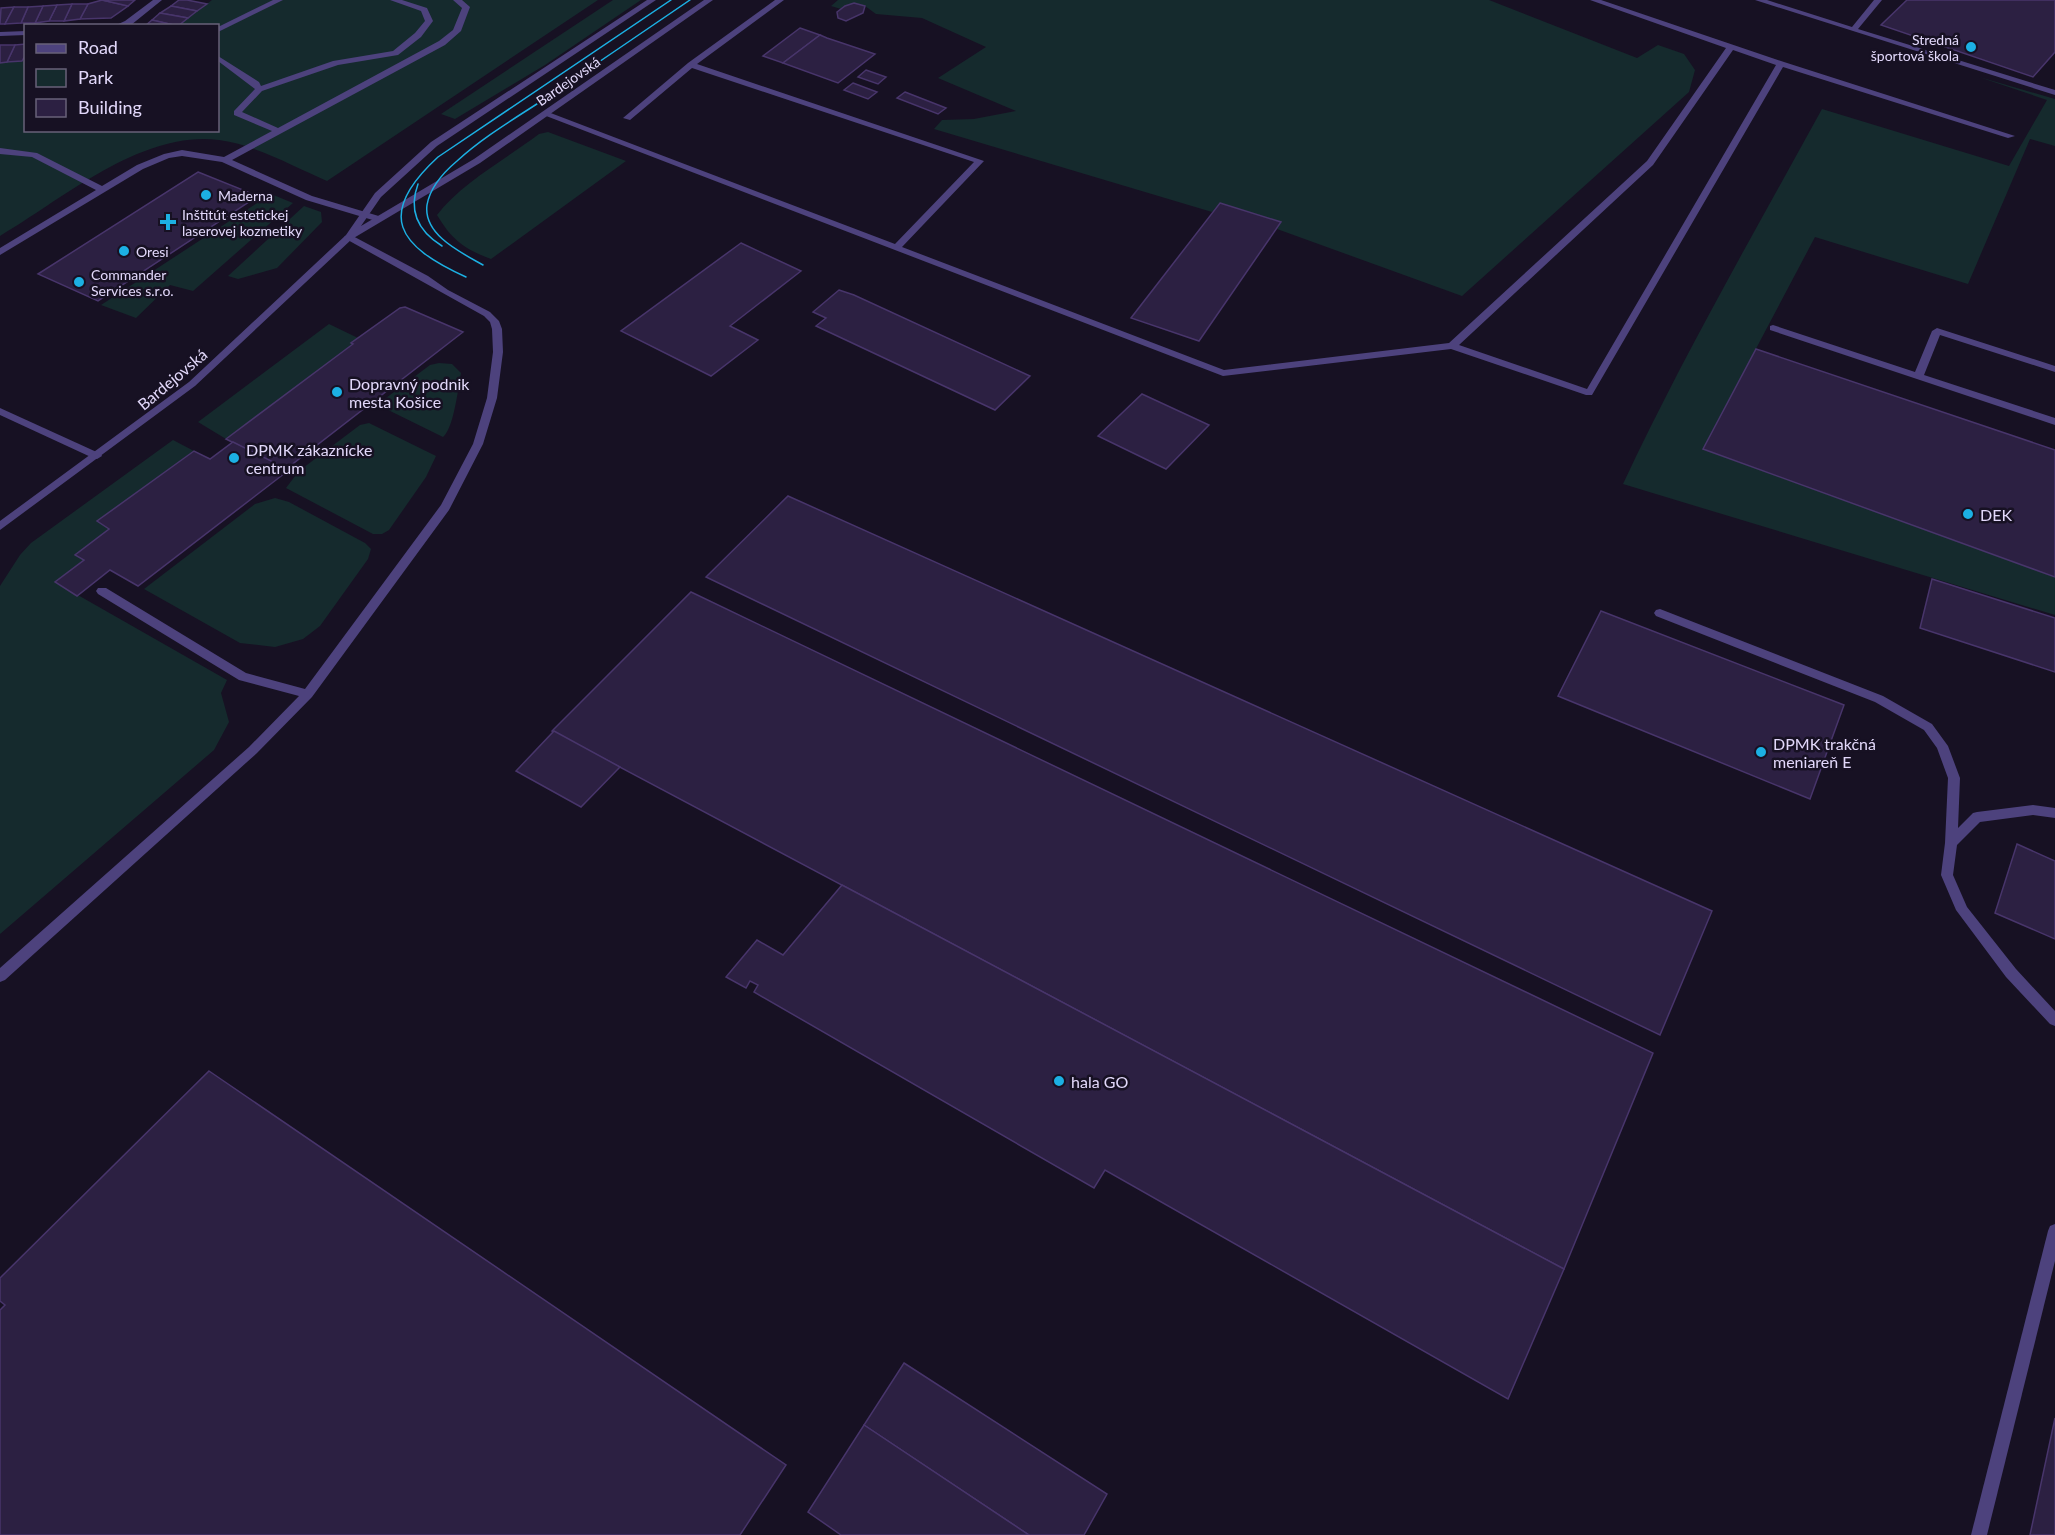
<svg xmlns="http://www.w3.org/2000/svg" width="2055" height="1535" viewBox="0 0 2055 1535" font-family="Lato,sans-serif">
	<rect width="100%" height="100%" fill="#171123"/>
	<g fill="#152a2d">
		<path d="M212,0H598L327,181C295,167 253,144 219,140C142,130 64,198 0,236V62L25,61L26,130H218V26L179,25Z"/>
		<path d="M613,0H641L545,65L455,119L441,114Z"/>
		<path d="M838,0H1489L1637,58L1658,45L1684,54L1695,70L1689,92L1462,296L1277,229L1281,222L1220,203L1212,212L934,129L942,120L974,119L1016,111L938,78L986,47L922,18L876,14L865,6L854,3L841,9L831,6Z"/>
		<path d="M1979,77L2055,99V146L2030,139L1968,284L1815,237L1703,449L2055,577V615L1623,484C1683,356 1754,233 1822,109L2009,166L2047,100Z"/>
		<path d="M548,132L626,161L491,259C464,249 452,240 437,215C461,183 506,159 539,134Z"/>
		<path d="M271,194L293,203L193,291L170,285L136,318L101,305Z"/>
		<path d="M304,206L321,212L322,222L277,268L238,279L228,276Z"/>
		<path d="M329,324L358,338L352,343L353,344L226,439L198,422Z"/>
		<path d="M439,363L452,364L461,373C458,388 454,428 443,437L380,406L382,401L430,365Z"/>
		<path d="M369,423L436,456L426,477L389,530L382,534H373L286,488L299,471L360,425Z"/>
		<path d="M173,440L194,451L98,521L109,529L76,554L84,560L55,582L227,680L221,693L229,722L214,750L0,934V586L20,555L31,543Z"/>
		<path d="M275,498L289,502L365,543L371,549L368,559L320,626L303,639L275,647L240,643L144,589L255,504Z"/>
	</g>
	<g fill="#2c2042" stroke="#48356b" stroke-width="1.5">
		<path d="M102,0L128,6L111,18L80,19L88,4Z"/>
		<path d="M102,0H135L128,6Z"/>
		<path d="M179,0H187L207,4L197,11L171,6Z"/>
		<path d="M1907,0H2055V52L2033,77L1881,25Z"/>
		<path d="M854,3L865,6L863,13L846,21L838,18L837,12L845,6Z"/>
		<path d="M72,4H88L80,19L64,21Z"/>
		<path d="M72,4L64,21H49L57,5Z"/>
		<path d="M57,5L49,21L35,23L43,6Z"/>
		<path d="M43,6L35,23H21L28,7Z"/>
		<path d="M171,6L197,11L188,18L160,13Z"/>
		<path d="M14,7L5,24H0L1,8Z"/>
		<path d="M14,7H28L21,23L5,24Z"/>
		<path d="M160,13L188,18L178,26L152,20Z"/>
		<path d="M152,20L178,26H145Z"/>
		<path d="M800,28L820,35L783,63L763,56Z"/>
		<path d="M820,35L827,38L875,54L838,83L783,63Z"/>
		<path d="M26,44V54L22,61L7,62L15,45Z"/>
		<path d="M0,45H15L7,62L0,63Z"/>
		<path d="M866,70L886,77L878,84L858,77Z"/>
		<path d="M853,83L877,92L868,99L844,90Z"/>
		<path d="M905,92L946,108L938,114L897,98Z"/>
		<path d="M198,172L258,196L98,301L38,274Z"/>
		<path d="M1220,203L1281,222L1199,341L1131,318Z"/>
		<path d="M741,243L801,271L730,326L758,340L711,376L621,331Z"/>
		<path d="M839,290L854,295L1030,376L995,410L816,326L826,318L813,312Z"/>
		<path d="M405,307L463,332L286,469L226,439L353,344L351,343L400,308Z"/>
		<path d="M1756,349L2055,450V577L1703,449Z"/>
		<path d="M1142,394L1209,425L1166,469L1098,436Z"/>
		<path d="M233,442L289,470L138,586L110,570L77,596L55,582L84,560L75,555L109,529L97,521L194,451L210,459Z"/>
		<path d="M788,496L1712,911L1660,1035L706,577Z"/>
		<path d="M1932,579L2055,618V672L1920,628Z"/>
		<path d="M691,592L1653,1053L1564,1269L552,731Z"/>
		<path d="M1601,611L1844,705L1810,799L1558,696Z"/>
		<path d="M554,731L620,767L581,807L516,771Z"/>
		<path d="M2017,844L2055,861V939L1995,913Z"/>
		<path d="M842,885L1564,1269L1508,1399L1105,1170L1094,1188L754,992L758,985L750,981L746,988L726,977L757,940L783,955Z"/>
		<path d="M209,1071L786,1465L740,1535H0V1310L5,1305L0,1301V1278Z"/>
		<path d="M904,1363L1107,1494L1084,1535H1029L864,1425Z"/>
		<path d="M2055,1418V1535H2030Z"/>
		<path d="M864,1425L1029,1535H841L808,1512Z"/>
	</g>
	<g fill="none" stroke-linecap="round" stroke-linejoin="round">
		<g fill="#4d427d" fill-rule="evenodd">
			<path d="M153,0H162L131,25L114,26L125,21Z"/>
			<path d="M273,0H283L218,32V27Z"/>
			<path d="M390,0H402L427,8L433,21L421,37L398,55L338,65L262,91L242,112L278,128L439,41L453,30L462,8L453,0H462L470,7L461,31L445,45L232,160L312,196L382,217V221H376L306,200L222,162L182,156L169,158L143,169L0,255V248L96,190L32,157L0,154V148L37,153L102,186L137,165L164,154L182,150L224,157L272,131L234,115V111L255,89L218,61V56L259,82L261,86L333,61L393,51L415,33L425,21L421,11Z"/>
			<path d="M775,0H784L697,64L984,161L902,247L1224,370L1449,343L1647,161L1726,48L1590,0H1601L1784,62L2015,136L2008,138L1783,67L1592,395H1586L1451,349L1223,376L541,114L548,112L895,244L974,162L692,68L630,120L623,118L688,63ZM1733,50L1776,65L1587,389L1459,345L1653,165Z"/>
			<path d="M1755,0H1767L1852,27L1874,0H1882L1858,29L2055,90V95Z"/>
			<path d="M26,31V35L0,36V32Z"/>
			<path d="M349,234L428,276L448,290L490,312L499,321L502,329L503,352L497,398L483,444L449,510L312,697L257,753L5,980L0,982V968L249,747L299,696L239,680L98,594L96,591L98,588H106L246,673L305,689L441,505L473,444L487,398L493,352L492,329L490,322L484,316L346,239L344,237Z"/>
			<path d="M1773,325L1915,372L1932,331L1937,328L2055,366V372L1940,335L1924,375L2055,418V425L1770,330V326Z"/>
			<path d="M0,408L101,454L102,456L97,459L93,458L0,415Z"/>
			<path d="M1660,609L1883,696L1932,724L1948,746L1960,778L1958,828L1973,813L1977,812L2033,805L2055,808V818L2033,815L1980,822L1957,845L1953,875L1967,907L2016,969L2055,1011V1026L2050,1024L2006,977L1956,910L1941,875L1945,843L1948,778L1937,748L1924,730L1875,702L1656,616L1654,613L1656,610Z"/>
			<path d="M2055,1224V1261L1987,1535H1971L2048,1231L2050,1226Z"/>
		</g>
		<path fill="#4d427d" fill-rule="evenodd" d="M647,0H656L437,146L381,197L361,226L474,159L704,0H713L480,163L352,239L195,386L0,530V521L189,382L346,235L375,193L431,142Z"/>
		<g stroke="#1cb0e3" stroke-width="1.5">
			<path d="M418,184C408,211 418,231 442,246"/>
			<path d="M483,265C462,253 423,235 427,205C430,187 444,172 457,161C483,137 514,119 543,100C592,67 641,33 690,0"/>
			<path d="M466,277C398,246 375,215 438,157L671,0"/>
		</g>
	</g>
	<g fill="#1cb0e3" stroke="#171123" stroke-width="2">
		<circle cx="1971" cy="47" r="6"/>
		<circle cx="206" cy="195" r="6"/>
		<path d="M165 213h6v6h6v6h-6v6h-6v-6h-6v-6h6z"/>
		<circle cx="124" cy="251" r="6"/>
		<circle cx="79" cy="282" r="6"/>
		<circle cx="337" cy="392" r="6"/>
		<circle cx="234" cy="458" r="6"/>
		<circle cx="1968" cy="514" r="6"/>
		<circle cx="1761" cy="752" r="6"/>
		<circle cx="1059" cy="1081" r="6"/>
	</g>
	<g text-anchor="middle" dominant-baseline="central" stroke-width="5" stroke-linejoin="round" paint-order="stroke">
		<g font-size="14" fill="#e2d8fa" stroke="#171123" text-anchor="start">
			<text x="1959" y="39" text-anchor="end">Stredná<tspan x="1959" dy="16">športová škola</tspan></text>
			<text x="218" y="195">Maderna</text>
			<text x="182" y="214">Inštitút estetickej<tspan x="182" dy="16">laserovej kozmetiky</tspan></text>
			<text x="136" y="251">Oresi</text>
			<text x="91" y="274">Commander<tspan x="91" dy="16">Services s.r.o.</tspan></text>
		</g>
		<g font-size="14" fill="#e2d8fa" stroke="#171123">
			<text transform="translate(568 81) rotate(-35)">Bardejovská</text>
		</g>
		<g font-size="16" fill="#e2d8fa" stroke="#171123">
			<text transform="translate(172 379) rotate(-40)">Bardejovská</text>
		</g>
		<g font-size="16" fill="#e2d8fa" stroke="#171123" text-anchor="start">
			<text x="349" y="383">Dopravný podnik<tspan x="349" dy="18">mesta Košice</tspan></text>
			<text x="246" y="449">DPMK zákaznícke<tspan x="246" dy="18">centrum</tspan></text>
			<text x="1980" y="514">DEK</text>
			<text x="1773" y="743">DPMK trakčná<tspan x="1773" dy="18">meniareň E</tspan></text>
			<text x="1071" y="1081">hala GO</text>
		</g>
	</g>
	<rect x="24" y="24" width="195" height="108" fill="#171123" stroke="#686179" stroke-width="1.5"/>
	<rect x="36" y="44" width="30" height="9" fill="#4d427d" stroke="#686179" stroke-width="1.5"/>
	<text x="78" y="54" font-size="18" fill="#e2d8fa">Road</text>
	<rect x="36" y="69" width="30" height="18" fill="#152a2d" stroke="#686179" stroke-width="1.5"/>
	<text x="78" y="84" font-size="18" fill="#e2d8fa">Park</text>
	<rect x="36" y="99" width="30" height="18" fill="#2c2042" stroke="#686179" stroke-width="1.5"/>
	<text x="78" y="114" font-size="18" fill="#e2d8fa">Building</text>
</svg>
